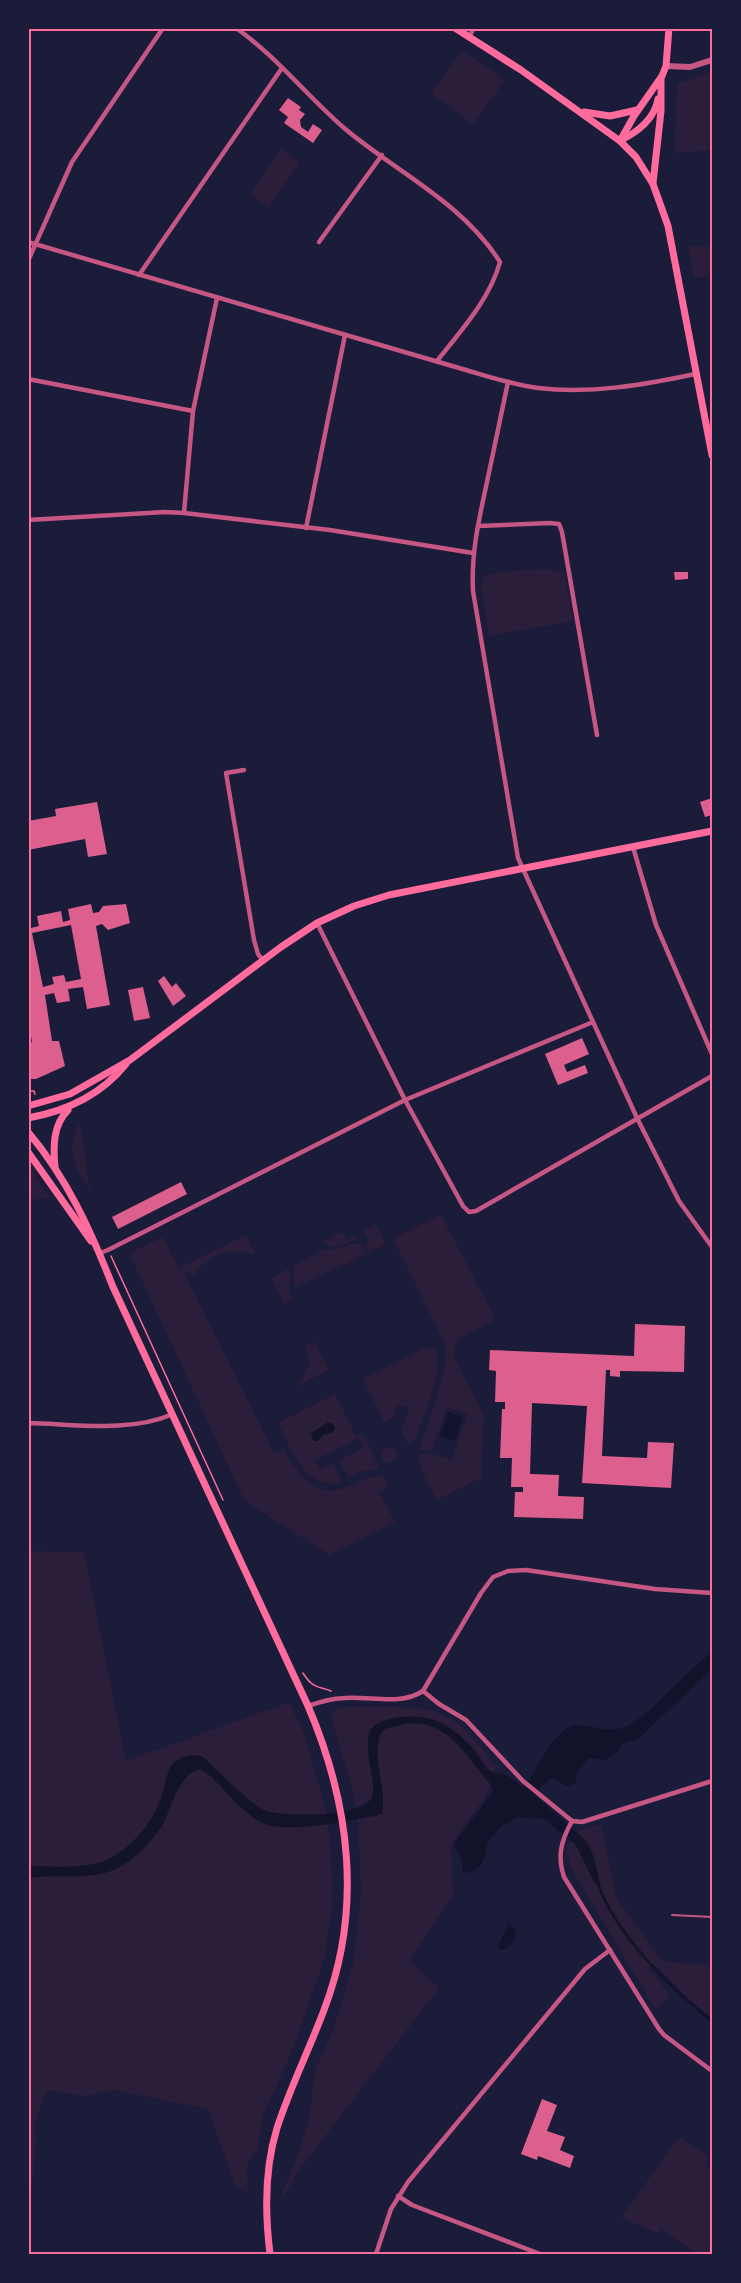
<svg xmlns="http://www.w3.org/2000/svg" width="741" height="2283" viewBox="0 0 741 2283" font-family="'Asap Condensed',sans-serif">
	<rect width="100%" height="100%" fill="#1b1b3a"/>
	<g fill="#2a1e3b">
		<path d="M462,50L505,80L473,124L431,94Z"/>
		<path d="M712,72V150L674,153L677,84Z"/>
		<path d="M281,149L300,162L268,207L250,194Z"/>
		<path d="M712,246V276L694,278L688,247Z"/>
		<path d="M547,569L565,574L573,621L489,636L481,585L483,576L497,572Z"/>
		<path d="M80,1123L90,1191C75,1167 64,1151 80,1123Z"/>
		<path d="M29,1166L50,1198L29,1200Z"/>
		<path d="M441,1215L494,1316L492,1322L458,1339L453,1355L484,1415L481,1478L437,1500L421,1470L417,1454H433L452,1460L468,1414L447,1407L432,1450H419C427,1424 450,1369 445,1344L393,1238Z"/>
		<path d="M376,1224L386,1244L367,1253L365,1246L369,1240L364,1232L358,1233L354,1241L335,1247L326,1246L323,1241L343,1232L347,1239Z"/>
		<path d="M246,1235L256,1255C232,1246 205,1254 193,1278L189,1271L184,1273L274,1453L283,1449C296,1469 314,1500 343,1488C358,1482 366,1477 383,1475L389,1487L379,1492L395,1522L329,1555L244,1500L131,1257L132,1252L163,1237L179,1268Z"/>
		<path d="M356,1243L363,1246L366,1254L297,1287L294,1285V1265L325,1249L333,1250Z"/>
		<path d="M290,1268L289,1291L293,1299L284,1304L271,1278Z"/>
		<path d="M315,1342L329,1370L292,1389L302,1380L310,1362L305,1346Z"/>
		<path d="M425,1348L436,1350C445,1368 422,1420 415,1440L408,1444L401,1431L409,1408L398,1404L393,1418L384,1422L363,1379Z"/>
		<path d="M335,1394L356,1436L363,1433L380,1469L361,1471L348,1478L339,1460L364,1448L359,1438L315,1460L320,1469L333,1463L342,1481C307,1495 290,1447 278,1423Z"/>
		<circle cx="389" cy="1455" r="8"/>
		<path d="M29,1551L84,1552L126,1761L289,1702L304,1733L325,1807L330,1838L333,1898L325,1957L294,2046L263,2116L258,2149L247,2165L248,2192L235,2186L208,2109L114,2090L84,2096L47,2090L34,2125L36,2139L29,2219Z"/>
		<path d="M340,1707C380,1708 435,1699 466,1730C477,1741 486,1754 496,1766L486,1796L451,1844L453,1896L410,1960L439,1988L296,2174L281,2203L282,2193L300,2150L309,2120L315,2070L334,2028L353,1964L361,1892L358,1822L353,1790L331,1718L333,1711Z"/>
		<path d="M601,1824L617,1899L661,1959L665,1962L712,1965V2018L686,1997L653,1963L648,1968L670,1995L656,2010L570,1866L567,1850L570,1839L576,1845L589,1871L597,1872L590,1847L577,1832Z"/>
		<path d="M681,2137L709,2158L704,2165L712,2171V2250L709,2254H698L660,2228L658,2233L621,2218L669,2150Z"/>
	</g>
	<g fill="#12122b">
		<path d="M448,1412L463,1417L455,1441L440,1436Z"/>
		<path d="M328,1422L333,1424L335,1428L333,1432L323,1435L318,1441H314L310,1434Z"/>
		<path d="M712,1652V1669L639,1738L621,1745L619,1750L605,1760L589,1758L577,1772L576,1782L569,1787L551,1778L533,1794L586,1841L594,1857L600,1883L595,1884L576,1845L544,1819L519,1817L501,1826L487,1843C486,1858 481,1873 463,1873L462,1860L455,1847V1842L492,1793L491,1785C464,1754 444,1712 396,1726C387,1728 381,1729 379,1739C373,1764 387,1788 382,1813L376,1816C347,1820 284,1836 258,1821C253,1818 248,1813 243,1809C228,1797 217,1778 200,1769C176,1775 172,1811 160,1829C149,1844 133,1861 116,1869C89,1881 57,1874 29,1878L28,1866C54,1866 88,1870 111,1858C135,1844 154,1821 162,1795C165,1787 166,1775 170,1768C176,1757 191,1753 202,1756C217,1770 247,1801 264,1810C281,1818 363,1817 372,1797C377,1785 364,1752 369,1734C372,1724 382,1721 390,1719C427,1711 451,1723 475,1751C479,1756 483,1763 488,1769C494,1775 503,1773 509,1777C514,1779 519,1785 523,1788C539,1769 546,1744 566,1729C583,1717 607,1738 629,1725C660,1706 683,1674 712,1652Z"/>
		<path d="M509,1924L515,1930C518,1941 510,1948 500,1950L498,1946Z"/>
	</g>
	<g fill="none" stroke-linecap="round" stroke-linejoin="round">
		<path stroke="#12122b" stroke-width="3" d="M597,1881C615,1934 669,1987 712,2021"/>
	</g>
	<g fill="#dd5f8e" fill-rule="evenodd">
		<path d="M288,98L301,107L299,110L305,114L300,120L301,127L308,132L313,124L322,130L313,143L284,123L288,117L279,110Z"/>
		<path d="M674,572H688V579L675,580Z"/>
		<path d="M712,798V815L705,817L700,802Z"/>
		<path d="M97,802L107,854L88,857L85,839L28,850V821L56,816L55,809Z"/>
		<path d="M91,904L93,913L99,912L103,906L126,904L130,923L108,930L102,924L96,926L110,1005L87,1009L83,987L68,989L70,1001L57,1003L54,993L45,995L52,1041H59L65,1066L36,1079H28V1043L32,1042L31,1036L28,1037V922L31,928L39,926L37,916L61,911L63,922L70,920L68,909ZM71,925L81,979L66,982L64,975L52,977L54,984L43,987L32,933Z"/>
		<path d="M164,976L172,987L176,983L186,996L173,1006L158,981Z"/>
		<path d="M143,987L150,1018L134,1021L128,990Z"/>
		<path d="M582,1038L589,1054L564,1065L567,1072L585,1065L588,1073L558,1085L545,1054Z"/>
		<path d="M181,1182L187,1194L118,1229L112,1217Z"/>
		<path d="M635,1324L685,1326L684,1372L620,1371V1377L610,1376V1370H606L602,1456L647,1458L648,1442L674,1443L671,1488L582,1483L587,1406L532,1403L530,1474L559,1475L558,1496L584,1497L583,1519L514,1517L515,1492H523V1487H511L512,1458H500L502,1409H505V1402H495L496,1371L489,1370L490,1350L634,1356Z"/>
		<path d="M542,2099L557,2105L547,2131L565,2137L560,2150L574,2156L570,2168L538,2156L537,2160L521,2154Z"/>
	</g>
	<g fill="none" stroke-linecap="round" stroke-linejoin="round">
		<g stroke="#ff6b9d" stroke-width="1.5">
			<path d="M28,1091H34L35,1094"/>
			<path d="M111,1256L223,1500"/>
			<path d="M303,1673C313,1689 318,1686 331,1691"/>
		</g>
		<path stroke="#c65784" stroke-width="2" d="M672,1915L712,1917"/>
		<g stroke="#c65784" stroke-width="4.5">
			<path d="M236,28C276,56 307,96 344,128C396,172 462,202 500,262C490,299 460,332 437,361"/>
			<path d="M28,31L30,28"/>
			<path d="M469,37L474,28"/>
			<path d="M28,242L466,370C490,377 514,385 538,388C591,394 644,385 695,374"/>
			<path d="M319,242L382,155"/>
			<path d="M28,261L72,162L163,28"/>
			<path d="M139,275L282,68"/>
			<path d="M28,379L193,411"/>
			<path d="M508,382C501,415 494,448 487,482C479,519 471,553 473,591L518,858L637,1118L679,1201L712,1247"/>
			<path d="M184,513L193,411L217,298"/>
			<path d="M28,520L165,512L184,513L330,530L473,553"/>
			<path d="M478,526L550,523L559,524L562,532L597,735"/>
			<path d="M306,528L345,335"/>
			<path d="M244,770L226,773L254,940L258,954L263,960"/>
			<path d="M633,847L656,925L712,1054"/>
			<path d="M317,923L405,1100L463,1206L469,1212L476,1211L712,1076"/>
			<path d="M100,1253L108,1250L405,1100L593,1022"/>
			<path d="M28,1423C75,1424 130,1433 173,1414"/>
			<path d="M423,1691L439,1704L466,1720L523,1781L572,1821"/>
			<path d="M308,1706C320,1702 332,1698 345,1698C371,1696 400,1706 423,1691L481,1593L493,1577L508,1571L526,1570L655,1589L712,1593"/>
			<path d="M572,1821C561,1841 557,1856 564,1877L659,2029L664,2035L712,2071"/>
			<path d="M572,1821L582,1822L712,1781"/>
			<path d="M398,2196L412,2205L540,2254"/>
			<path d="M376,2254L391,2209L408,2182L585,1969L610,1950"/>
		</g>
		<path stroke="#c65784" stroke-width="6" d="M666,66L690,67L712,60"/>
		<g stroke="#ff6b9d" stroke-width="7">
			<path d="M455,28L521,70L620,141L636,157L653,184L668,226L712,455"/>
			<path d="M584,112L610,116L637,110"/>
			<path d="M621,140C638,132 655,118 658,99"/>
			<path d="M620,141L634,116L662,76L666,66L669,28"/>
			<path d="M653,183L661,111V78"/>
			<path d="M28,1106L70,1094L130,1060L281,947L317,923L354,906L389,895L712,831"/>
			<path d="M28,1118C67,1111 101,1095 126,1064"/>
			<path d="M28,1132C67,1178 91,1231 113,1287L308,1706C350,1804 363,1909 324,2010C309,2050 290,2088 277,2128C265,2167 265,2214 270,2254"/>
			<path d="M28,1152L91,1241"/>
			<path d="M55,1167C53,1146 53,1125 68,1110"/>
		</g>
	</g>
	<rect width="741" height="2283" fill="none" stroke="#1b1b3a" stroke-width="60"/>
	<rect x="30" y="30" width="681" height="2223" fill="none" stroke="#ff6b9d" stroke-width="2"/>
</svg>
